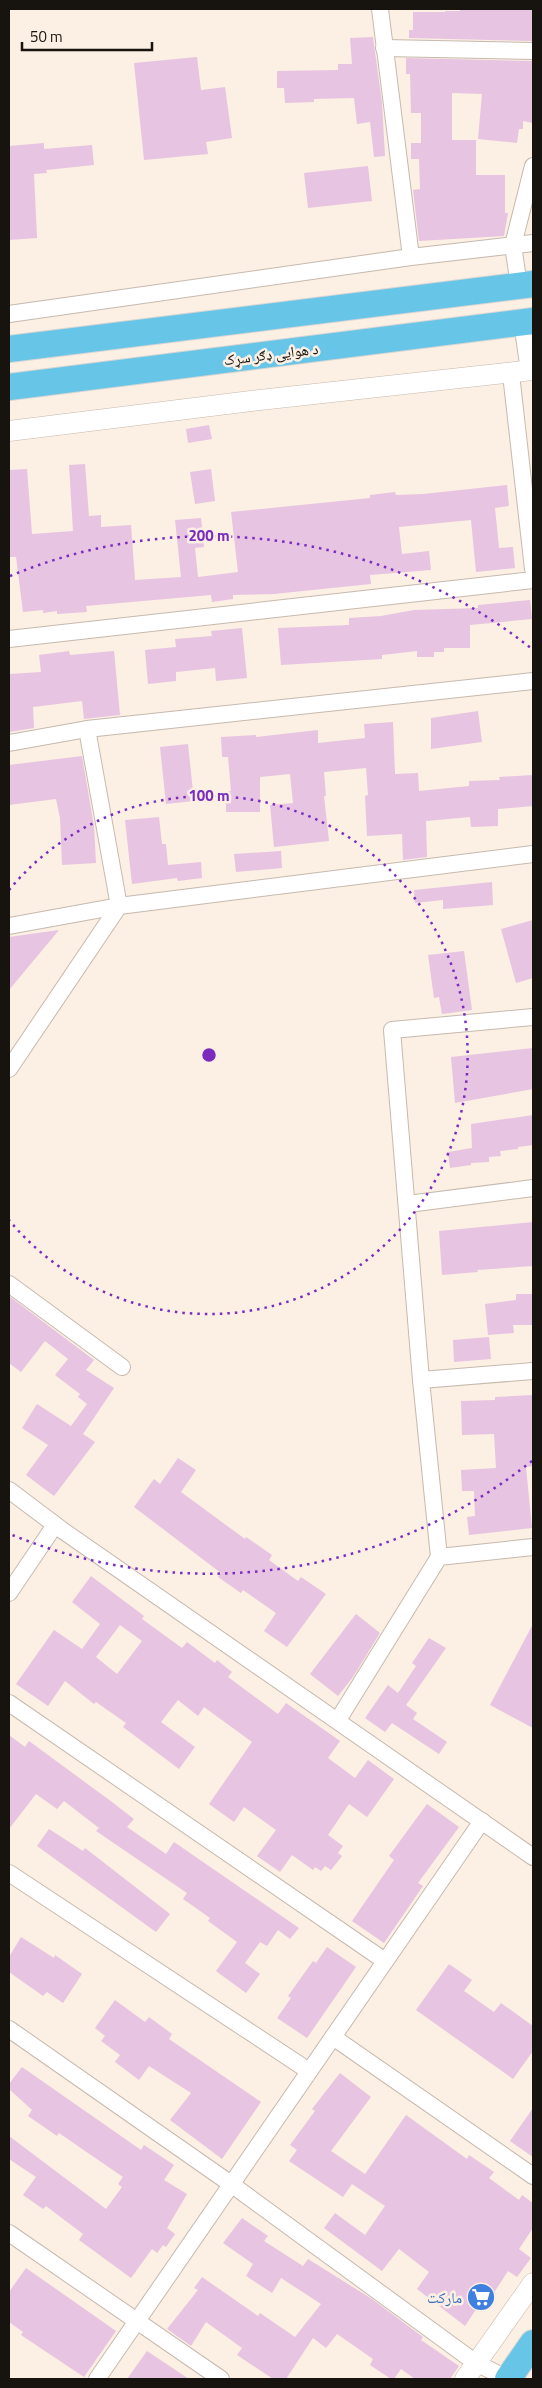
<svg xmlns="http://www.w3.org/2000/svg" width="542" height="2388" viewBox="0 0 542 2388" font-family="'Titillium Web','Noto Naskh Arabic',sans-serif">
	<rect width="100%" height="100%" fill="#fcefe3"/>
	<g fill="#e7c4e1" fill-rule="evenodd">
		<path d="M460,9H533V41L409,38V30H413V12H445V11H460Z"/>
		<path d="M373,37L382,103L385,156L374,157L370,122L357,124L354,98L314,99V102L285,103L284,88H277V71L338,70V64H352L350,38Z"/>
		<path d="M197,57L201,90L225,87L232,138L206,142L208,154L144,160L134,63Z"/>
		<path d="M406,58L533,61V123L523,121V129H519L517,143L478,139L482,94L452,93V140H476V175H505V213H508L504,236L419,241L413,190L420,189L419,159H411V143H421V113H411L410,74H406Z"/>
		<path d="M44,143V149L92,145L94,165L46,170L47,173L34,174L37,238L9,240V146Z"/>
		<path d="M368,166L372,201L308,208L304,173Z"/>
		<path d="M209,425L212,439L188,443L186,429Z"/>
		<path d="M85,464L89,516L101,515V527L131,525L135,580L181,577L175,520L201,518L204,547L195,548L198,577L238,572L231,512L370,498V495L395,492L396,495L423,494L507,485L509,506L495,508L499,548L513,547L515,568L476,572L471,520L399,527L402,554L429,551L431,570L370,575L371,584L274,594L233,595V599L212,602L211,595L86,606L87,612L57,614V611L43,613V610L23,612L16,557H9V470L27,469L32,534L73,531L69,465Z"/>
		<path d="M211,469L215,501L195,504L190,472Z"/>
		<path d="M530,600L532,619L470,625V648H444V652H434V657H417V651L382,655V659L281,665L278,628L349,625V618L381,616L414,610L478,608V605Z"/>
		<path d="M242,628L247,678L216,681L215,668L176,672V681L148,684L145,650L176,647L175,639L212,636L211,631Z"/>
		<path d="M69,651L70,655L114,651L120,715L84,719L82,701L33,707L34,728L9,732V674L41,672L39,655Z"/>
		<path d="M478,711L482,742L431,749V718Z"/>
		<path d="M393,722L395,774L418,773L419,791L469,786V781L500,780L499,777L533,775V806L498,809V826L471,827L470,817L426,821L427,857L403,860L402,834L367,836L365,796L368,795L366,768L324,772L326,796H324L329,841L274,847L270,805L293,803L290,774L260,777V812H226V791H231L228,757H222L221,737L256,735V737L318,730V743L365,738L364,724Z"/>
		<path d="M188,744L194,801L166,804L160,747Z"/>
		<path d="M82,756L94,826L96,863L62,865L60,818L56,799L9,805V765Z"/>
		<path d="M159,817L162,844H166L168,865L201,862L202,878L178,881L177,878L132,884L125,820Z"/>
		<path d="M281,851L282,868L236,872L234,854Z"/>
		<path d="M492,882L493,905L443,909V900L415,903L414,890Z"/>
		<path d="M533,920V978L516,983L501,929Z"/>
		<path d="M59,930L9,990V937Z"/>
		<path d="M464,951L472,1010L442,1014L439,997L434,998L428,955Z"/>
		<path d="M533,1048V1089L455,1103L451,1057Z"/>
		<path d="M533,1115V1145L518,1147V1149L500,1151L501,1156L489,1157V1162L471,1163V1165L450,1168L448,1152L472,1148L471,1124Z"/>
		<path d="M533,1222V1266L477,1270L478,1272L442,1275L439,1231Z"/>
		<path d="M516,1294H533V1325H513L514,1333L488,1335L485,1304L516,1300Z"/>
		<path d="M9,1296L94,1360L86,1370L114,1388L83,1434L95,1442L54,1496L26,1475L48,1445L22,1428L37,1404L71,1426L87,1404L78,1397L80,1394L55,1375L68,1359L45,1341L21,1372L9,1363Z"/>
		<path d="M489,1337L491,1359L454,1362L453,1340Z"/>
		<path d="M533,1395V1466L526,1467L532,1528L469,1535L467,1517L475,1516L474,1491H462L461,1470L496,1468L494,1434L462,1435L461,1401L495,1400V1397Z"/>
		<path d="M178,1458L196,1470L181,1492L245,1539L246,1537L272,1555L269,1560L298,1581L301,1577L326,1594L287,1647L264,1631L276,1613L243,1590L241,1593L218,1577L221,1573L134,1507L154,1479L160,1484Z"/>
		<path d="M91,1576L144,1616L142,1619L182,1648L187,1642L215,1663L217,1660L232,1672L228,1677L278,1714L286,1703L340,1741L328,1758L355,1778L368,1760L394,1779L367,1817L349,1804L328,1835L343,1846L338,1853L342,1856L331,1870L325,1866L321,1871L315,1867L313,1870L292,1855L280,1872L257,1856L276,1830L244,1807L234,1822L209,1804L252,1742L204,1707L198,1716L178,1700L161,1722L195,1747L179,1769L123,1727L126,1723L96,1702L94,1704L65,1681L48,1706L16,1684L54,1630L82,1649L100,1624L72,1602ZM120,1625L142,1641L117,1674L96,1657Z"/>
		<path d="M356,1614L380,1633L353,1677L338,1696L310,1674Z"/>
		<path d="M533,1624V1728L490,1705Z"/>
		<path d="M429,1638L446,1648L406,1705L417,1713L413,1719L447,1742L439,1754L392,1723L385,1732L365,1718L388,1685L398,1693L416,1666L412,1663Z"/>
		<path d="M9,1735L25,1747L29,1741L112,1802L134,1819L127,1827L166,1854L174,1842L299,1928L290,1939L278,1930L267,1946L260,1942L245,1963L260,1974L246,1993L216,1971L237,1942L208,1921L210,1918L183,1899L187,1893L96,1831L99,1828L64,1801L57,1809L36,1794L9,1829Z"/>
		<path d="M427,1804L459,1827L418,1883L423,1886L384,1943L352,1921L394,1860L389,1856Z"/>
		<path d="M49,1829L83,1851L85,1848L170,1914L156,1932L37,1846Z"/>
		<path d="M21,1937L54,1958L55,1955L82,1974L63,2003L47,1992L43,1996L9,1972V1957Z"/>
		<path d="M327,1947L356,1967L307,2038L277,2018L291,1998L288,1996L313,1961L316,1963Z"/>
		<path d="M449,1964L472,1980L464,1991L494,2012L501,2003L533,2026V2051L513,2079L416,2010Z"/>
		<path d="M115,2000L145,2022L149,2017L172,2034L169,2039L261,2102L222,2159L170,2120L191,2093L149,2066L139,2080L115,2062L120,2055L101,2041L105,2036L95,2028Z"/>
		<path d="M22,2067L141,2150L144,2145L174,2165L164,2180L187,2194L167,2228L175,2234L166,2247L163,2245L157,2253L152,2249L131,2278L79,2240L83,2234L46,2206L43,2209L23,2195L36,2177L9,2159V2136L106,2209L122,2187L118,2184L123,2177L59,2133L57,2136L28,2116L32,2110L9,2089V2084Z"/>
		<path d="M340,2073L371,2097L331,2151L365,2174L406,2115L467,2159L469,2155L494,2172L489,2178L519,2200L522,2195L533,2203V2228L519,2249L531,2258L517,2277L508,2271L486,2305L481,2302L465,2326L417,2289L429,2272L399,2249L382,2271L324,2228L335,2213L365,2235L385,2206L352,2184L343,2197L289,2161L297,2150L290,2145L315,2111L312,2109Z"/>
		<path d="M533,2108V2157L510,2141Z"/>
		<path d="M242,2218L268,2236L264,2241L303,2266L308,2259L372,2299L423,2337L421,2340L459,2366L450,2379H415L401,2369L394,2379H391L370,2365L373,2359L337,2334L326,2348L313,2338L286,2379H273L237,2355L242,2348L206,2322L191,2346L167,2329L198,2290L194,2288L202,2277L258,2316L260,2313L295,2337L321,2304L281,2278L272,2293L246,2276L253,2264L223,2243Z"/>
		<path d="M26,2268L116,2331L84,2377L21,2335L23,2332L9,2322V2292Z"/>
		<path d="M147,2351L189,2379H127Z"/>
	</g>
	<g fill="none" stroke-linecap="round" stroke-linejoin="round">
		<defs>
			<g id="minor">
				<path d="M380,9L411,257"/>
				<path d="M384,48L533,51"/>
				<path d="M519,286L513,245L533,166"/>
				<path d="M9,314L411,257L533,243"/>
				<path d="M522,322L529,371"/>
				<path d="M511,374L533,569"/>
				<path d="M9,639L533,580"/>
				<path d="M9,743L87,729L533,681"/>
				<path d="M9,926L119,906L533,854"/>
				<path d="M9,1069L119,906L87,729"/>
				<path d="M408,1204L533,1188"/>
				<path d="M9,1284L122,1367"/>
				<path d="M421,1380L533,1371"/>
				<path d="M9,1490L62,1530L533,1857"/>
				<path d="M439,1557L421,1380L392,1030L533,1017"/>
				<path d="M9,1593L55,1525"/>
				<path d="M9,1703L385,1961"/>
				<path d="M338,1720L439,1557L533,1547"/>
				<path d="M9,1873L309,2071"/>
				<path d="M9,2029L231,2184L476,2363L508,2379"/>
				<path d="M333,2037L533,2176"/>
				<path d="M9,2233L221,2379"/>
				<path d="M97,2379L482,1821"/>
			</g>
			<g id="tertiary">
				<path d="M9,431L251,401L533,370"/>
				<path d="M465,2379L533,2283"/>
			</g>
			<g id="primary">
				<path d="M9,349L533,284"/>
				<path d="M9,387L533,321"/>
				<path d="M508,2379L533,2343"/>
			</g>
		</defs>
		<use href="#minor" stroke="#c6b9ae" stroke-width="18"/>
		<use href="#tertiary" stroke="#c6b9ae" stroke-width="21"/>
		<use href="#primary" stroke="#d5d5d4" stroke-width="28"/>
		<use href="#minor" stroke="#fff" stroke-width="16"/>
		<use href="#tertiary" stroke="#fff" stroke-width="20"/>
		<use href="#primary" stroke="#67c5e8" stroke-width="26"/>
	</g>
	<g fill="none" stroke="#7b2cbf" stroke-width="2.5" stroke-dasharray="2.5 5">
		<path d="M9 890A259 259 0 1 1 9 1220"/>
		<path d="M532 1461A519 519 0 0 1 10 1534M10 576A519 519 0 0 1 532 649"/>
	</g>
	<defs>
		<symbol id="supermarket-disc" viewBox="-11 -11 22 22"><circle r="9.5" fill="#3f7fe0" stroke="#fcefe3"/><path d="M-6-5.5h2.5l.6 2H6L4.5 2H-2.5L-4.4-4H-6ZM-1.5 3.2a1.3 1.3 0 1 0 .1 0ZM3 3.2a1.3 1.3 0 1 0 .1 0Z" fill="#fff"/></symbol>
	</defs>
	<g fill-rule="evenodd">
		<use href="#supermarket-disc" x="465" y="2281" width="32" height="32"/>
	</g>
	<g text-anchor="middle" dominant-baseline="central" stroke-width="5" stroke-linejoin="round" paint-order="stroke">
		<g font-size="15" fill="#17130e" stroke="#fcefe3">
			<text transform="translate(271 354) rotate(-7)">د هوایی ډګر سړک</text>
		</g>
		<g font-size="15" fill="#366cbe" stroke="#fcefe3" text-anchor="end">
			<text x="462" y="2297">مارکت</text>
		</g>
	</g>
	<circle cx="209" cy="1055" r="8" fill="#7b2cbf" stroke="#fcefe3" stroke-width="2.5"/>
	<g font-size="15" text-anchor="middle" font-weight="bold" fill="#7b2cbf" stroke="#fcefe3" stroke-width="5" stroke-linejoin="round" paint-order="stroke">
		<text x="209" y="541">200 m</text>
		<text x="209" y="801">100 m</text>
	</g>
	<rect width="542" height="2388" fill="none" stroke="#17130e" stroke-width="20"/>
	<path d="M22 42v8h130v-8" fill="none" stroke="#17130e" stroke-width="2.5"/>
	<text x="30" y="42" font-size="15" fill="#17130e" stroke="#fcefe3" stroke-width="4" paint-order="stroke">50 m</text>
</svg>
